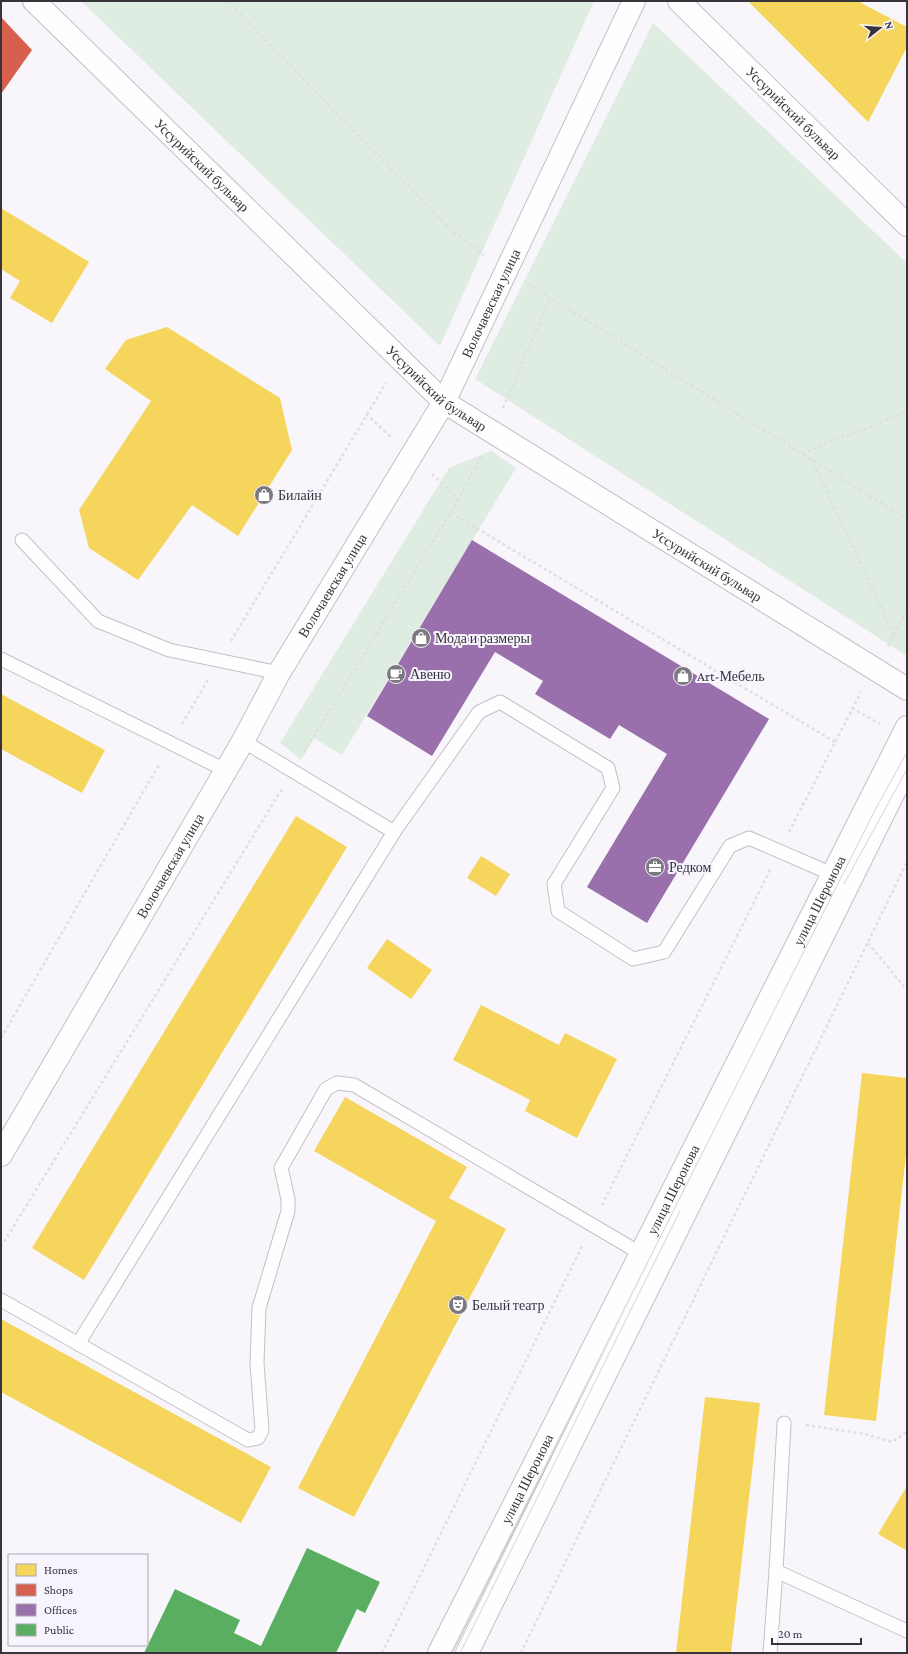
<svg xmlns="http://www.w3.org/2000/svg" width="908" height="1654" viewBox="0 0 908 1654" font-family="'Crimson Pro',serif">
	<rect width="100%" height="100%" fill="#f8f6fb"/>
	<g fill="#dfece1">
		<path d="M81,1H594L440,346Z"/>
		<path d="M653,23L907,263V656L475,379Z"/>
		<path d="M491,451L516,468L342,755L314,738L301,760L280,743L449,468Z"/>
	</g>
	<g fill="#f6d55c">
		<path d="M748,1H862L861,3L907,27V47L868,122Z"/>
		<path d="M1,208L89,262L52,323L10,298L20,281L1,269Z"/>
		<path d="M167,327L280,398L292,450L238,536L192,505L138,580L89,548L79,510L151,401L105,369L126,340Z"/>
		<path d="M1,694L105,750L82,793L1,749Z"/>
		<path d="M296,816L347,847L84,1280L32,1248Z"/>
		<path d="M481,856L510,874L496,896L467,878Z"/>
		<path d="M387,939L432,970L411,999L367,968Z"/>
		<path d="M481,1005L559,1045L565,1033L617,1059L577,1138L525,1111L530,1100L453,1060Z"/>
		<path d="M862,1073L907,1078V1146L876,1421L824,1415Z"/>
		<path d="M345,1097L467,1167L449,1198L506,1229L354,1517L298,1488L436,1221L314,1151Z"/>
		<path d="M1,1319L271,1467L241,1523L1,1392Z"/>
		<path d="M705,1397L760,1403L731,1653H676Z"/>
		<path d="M907,1486V1551L878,1534Z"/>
	</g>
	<path fill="#d6604d" d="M1,17L32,50L1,94Z"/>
	<path fill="#9970ab" d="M472,540L769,719L647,923L587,887L667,754L619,725L610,739L535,694L543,681L495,652L432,756L367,716Z"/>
	<path fill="#5aae61" d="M307,1548L380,1582L365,1613L357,1609L336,1653H144L175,1589L240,1620L234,1633L261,1646Z"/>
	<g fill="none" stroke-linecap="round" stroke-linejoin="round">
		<defs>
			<g id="lane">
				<path d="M22,540L98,621L169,650L279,673"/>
				<path d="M1,659L225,770"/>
				<path d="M243,741L394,832L479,712L500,702L608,768L613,788L554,884L558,911L633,959L664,952L730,846L749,838L832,874"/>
				<path d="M1,1300L248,1440L258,1438L262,1430L257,1363L259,1308L288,1211V1199L281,1168L326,1089L337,1083L354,1085L640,1253"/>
				<path d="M78,1344L394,832"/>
				<path d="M776,1571L784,1423"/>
				<path d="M770,1653L776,1571L907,1631"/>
			</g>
			<g id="secondary">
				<path id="s1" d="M34,1L444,402L907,689"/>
				<path id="s2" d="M679,1L907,225"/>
				<path id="s3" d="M439,1653L907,727"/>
				<path d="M467,1653L907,766"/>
			</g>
			<g id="primary">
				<path id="s4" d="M1,1155L243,741L279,673L444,402L634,1"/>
			</g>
		</defs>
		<use href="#lane" stroke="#c3c0c6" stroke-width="15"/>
		<use href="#secondary" stroke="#c3c0c6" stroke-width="24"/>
		<use href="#primary" stroke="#c3c0c6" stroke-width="24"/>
		<g stroke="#dfdfe1" stroke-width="2.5" stroke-dasharray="3 3" stroke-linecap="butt">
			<path d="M227,1L452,231L484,255"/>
			<path d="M528,284L907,519"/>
			<path d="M503,408L550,298"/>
			<path d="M366,414L391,437"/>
			<path d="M802,453L907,412"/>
			<path d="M811,458L894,635"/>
			<path d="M432,474L459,499"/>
			<path d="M451,513L835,742"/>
			<path d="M231,641L386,383"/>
			<path d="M888,646L907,610"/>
			<path d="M852,708L880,724"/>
			<path d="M182,724L208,680"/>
			<path d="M304,752L459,499L481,456"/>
			<path d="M789,832L861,692"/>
			<path d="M868,943L907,990"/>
			<path d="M1,1038L160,763"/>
			<path d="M602,1205L770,870"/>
			<path d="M1,1247L282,789"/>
			<path d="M806,1425L865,1434L892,1442L907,1432"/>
			<path d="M382,1653L583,1244"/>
			<path d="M521,1653L907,862"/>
		</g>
		<use href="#lane" stroke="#fefefe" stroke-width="13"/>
		<use href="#secondary" stroke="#fefefe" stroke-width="22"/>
		<use href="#primary" stroke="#fefefe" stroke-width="22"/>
		<g stroke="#d3d2d5" stroke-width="1">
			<path d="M844,884L907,769"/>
			<path d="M451,1653L874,812L907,752"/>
			<path d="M460,1653L680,1211"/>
		</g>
	</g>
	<defs>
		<symbol id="shop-disc" viewBox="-11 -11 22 22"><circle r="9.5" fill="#7b787f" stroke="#f8f4fd"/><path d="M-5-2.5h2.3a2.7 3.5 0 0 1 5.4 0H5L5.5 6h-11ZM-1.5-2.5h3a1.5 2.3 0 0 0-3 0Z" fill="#fff"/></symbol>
		<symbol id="cafe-disc" viewBox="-11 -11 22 22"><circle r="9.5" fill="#7b787f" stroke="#f8f4fd"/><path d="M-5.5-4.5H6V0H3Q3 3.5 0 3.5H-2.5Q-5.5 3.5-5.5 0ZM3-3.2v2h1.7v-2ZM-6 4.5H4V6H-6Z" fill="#fff"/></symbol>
		<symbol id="office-disc" viewBox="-11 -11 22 22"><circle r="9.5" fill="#7b787f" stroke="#f8f4fd"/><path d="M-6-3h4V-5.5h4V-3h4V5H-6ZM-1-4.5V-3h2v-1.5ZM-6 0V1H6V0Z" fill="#fff"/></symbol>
		<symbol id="theatre-disc" viewBox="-11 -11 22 22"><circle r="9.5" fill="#7b787f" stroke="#f8f4fd"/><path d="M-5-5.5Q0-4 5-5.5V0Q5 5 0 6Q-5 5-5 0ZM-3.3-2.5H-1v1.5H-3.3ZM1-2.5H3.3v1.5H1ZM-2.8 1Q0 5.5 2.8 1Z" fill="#fff"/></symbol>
	</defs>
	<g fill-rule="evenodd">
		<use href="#shop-disc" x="253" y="484" width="22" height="22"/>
		<use href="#shop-disc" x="410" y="627" width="22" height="22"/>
		<use href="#cafe-disc" x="385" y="663" width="22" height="22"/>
		<use href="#shop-disc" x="672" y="665" width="22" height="22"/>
		<use href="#office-disc" x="644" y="856" width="22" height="22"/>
		<use href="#theatre-disc" x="447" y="1294" width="22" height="22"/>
	</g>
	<g text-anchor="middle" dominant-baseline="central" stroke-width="4" stroke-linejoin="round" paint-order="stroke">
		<g font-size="14" fill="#37343c" stroke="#f8f4fd">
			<text stroke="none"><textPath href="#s2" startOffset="160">Уссурийский бульвар</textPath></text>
			<text stroke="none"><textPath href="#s1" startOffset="235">Уссурийский бульвар</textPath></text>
			<text stroke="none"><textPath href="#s4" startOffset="983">Волочаевская улица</textPath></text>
			<text stroke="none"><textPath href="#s1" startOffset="559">Уссурийский бульвар</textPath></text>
			<text stroke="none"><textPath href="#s1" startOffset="883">Уссурийский бульвар</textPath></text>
			<text stroke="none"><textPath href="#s4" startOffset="659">Волочаевская улица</textPath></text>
			<text stroke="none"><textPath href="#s4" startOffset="335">Волочаевская улица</textPath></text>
			<text stroke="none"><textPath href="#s3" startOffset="843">улица Шеронова</textPath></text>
			<text stroke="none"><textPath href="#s3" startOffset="519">улица Шеронова</textPath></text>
			<text stroke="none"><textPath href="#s3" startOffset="195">улица Шеронова</textPath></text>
		</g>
		<g font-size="14" fill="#37343c" stroke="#f8f4fd" text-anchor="start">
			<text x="278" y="495">Билайн</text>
			<text x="435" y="638">Мода и размеры</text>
			<text x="410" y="674">Авеню</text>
			<text x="697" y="676">Art-Мебель</text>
			<text x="669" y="867">Редком</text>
			<text x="472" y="1305">Белый театр</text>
		</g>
	</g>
	<rect width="908" height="1654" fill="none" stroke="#37343c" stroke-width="4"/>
	<rect x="8" y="1554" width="140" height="92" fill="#f8f4fd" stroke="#aba7b0"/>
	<rect x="16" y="1564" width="20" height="12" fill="#f6d55c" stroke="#aba7b0"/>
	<text x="44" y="1574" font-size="12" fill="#37343c">Homes</text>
	<rect x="16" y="1584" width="20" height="12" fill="#d6604d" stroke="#aba7b0"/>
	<text x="44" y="1594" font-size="12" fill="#37343c">Shops</text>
	<rect x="16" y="1604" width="20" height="12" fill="#9970ab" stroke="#aba7b0"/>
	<text x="44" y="1614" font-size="12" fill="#37343c">Offices</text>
	<rect x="16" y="1624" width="20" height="12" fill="#5aae61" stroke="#aba7b0"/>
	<text x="44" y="1634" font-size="12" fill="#37343c">Public</text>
	<g transform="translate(880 28) rotate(73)" stroke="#f8f4fd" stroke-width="3" paint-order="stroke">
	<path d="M0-3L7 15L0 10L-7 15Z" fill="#37343c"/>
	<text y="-6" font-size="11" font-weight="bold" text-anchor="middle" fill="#37343c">N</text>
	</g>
	<path d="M772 1638v6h89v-6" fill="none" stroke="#37343c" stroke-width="2"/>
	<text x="778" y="1638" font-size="12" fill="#37343c" stroke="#f8f4fd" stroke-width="3" paint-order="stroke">20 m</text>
</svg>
